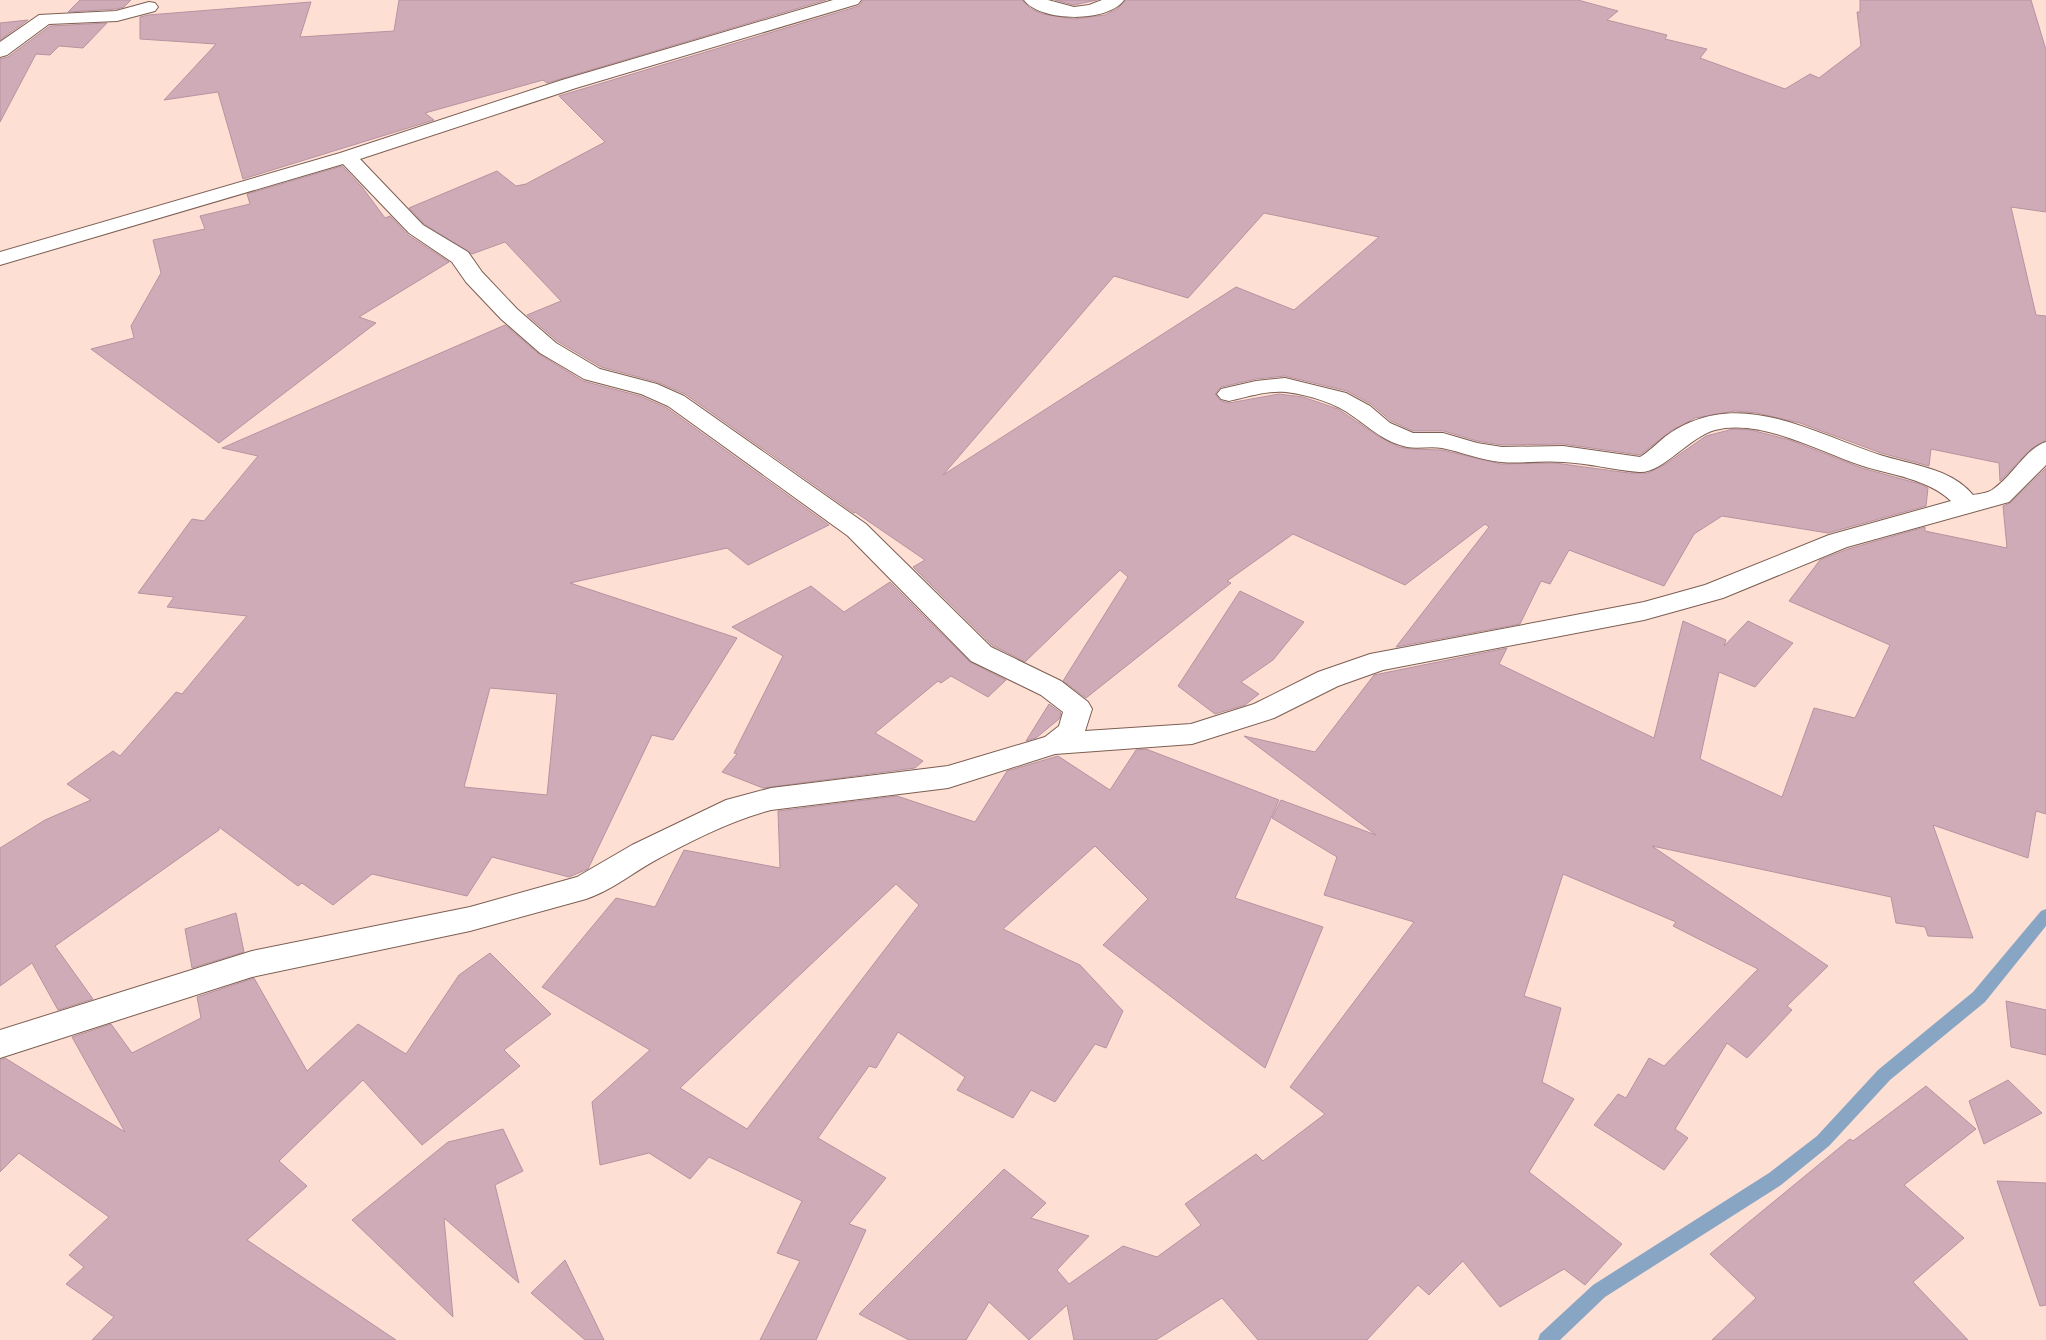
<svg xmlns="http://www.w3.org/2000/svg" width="2046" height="1340" viewBox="0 0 2046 1340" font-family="'Roboto Condensed',sans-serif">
	<rect width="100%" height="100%" fill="#fddfd4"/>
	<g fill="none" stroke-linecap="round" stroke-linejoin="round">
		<path fill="#88a5c4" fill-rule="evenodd" d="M2046,909V926L1985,1002L1890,1080L1829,1146L1781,1185L1605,1297L1560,1340H1538L1540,1334L1593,1285L1769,1173L1817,1136L1878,1070L1973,992L2041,911Z"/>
	</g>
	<g fill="#cfabb8" stroke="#b793a0" fill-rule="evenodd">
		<path d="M80,0H131L124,7L116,9L68,12Z"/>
		<path d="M399,0H826L547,83L543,80L425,113L434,120L243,179L218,92L164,100L216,44L140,39V17L148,15L311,2L300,37L394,31Z"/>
		<path d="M863,0H1022L1031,9L1043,14L1074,19L1105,15L1117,9L1126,0H1578L1618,11L1607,20L1667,35L1665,39L1707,49L1700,58L1785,89L1810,74L1819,78L1861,46L1857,12H1860V0H2031L2046,50V212L2011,207L2036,315L2046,316V440L2031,449L2000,481L1999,463L1931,449L1929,466L1881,453L1800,423L1757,413L1735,411L1695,418L1671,431L1640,455L1563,444L1502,445L1477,441L1444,431H1413L1391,421L1371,404L1347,391L1285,376L1256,379L1221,387L1215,394L1221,401L1229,403L1279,394L1303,397L1338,409L1378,436L1399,447L1411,449L1442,450L1501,464L1555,463L1629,473H1648L1667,463L1706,436L1733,429L1751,430L1790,440L1862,468L1920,484L1928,488L1926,506L1828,533L1722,516L1694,534L1664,586L1569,550L1550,584L1541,581L1520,624L1396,647L1489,527L1485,524L1405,585L1293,534L1227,581L1231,583L1086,698L1063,681L1128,577L1120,570L1025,662L992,645L913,567L925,560L855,512L854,513L685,394L657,382L601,367L557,341L527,315L561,301L505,242L472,254L424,224L409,208L497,171L516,186L526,184L605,142L559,96L859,6ZM1264,213L1379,237L1294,310L1236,287L943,475L1114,276L1188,298Z"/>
		<path d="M1055,0H1097L1074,5Z"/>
		<path d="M28,20L0,40V23Z"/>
		<path d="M107,23L83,48L59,46L50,55L36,54L0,122V59L8,57L50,26Z"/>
		<path d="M342,166L362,187L385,218L390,216L408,235L449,262L359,317L376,323L219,443L91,349L134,338L131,326L161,273L153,240L205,229L200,216L250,204L247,194Z"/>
		<path d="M505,325L539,354L583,381L640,396L667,408L829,525L748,565L727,548L570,583L737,638L673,740L652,735L588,869L569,877L492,857L467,896L372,874L333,905L302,883L298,886L219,827V830L55,946L93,999L58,1010L32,963L0,986V848L45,820L91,800L67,784L113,751L120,756L176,692L182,694L247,616L167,607L174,597L138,593L192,519L204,521L258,456L222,448ZM490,688L557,694L547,795L464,787Z"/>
		<path d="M2046,468V814L2036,811L2028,858L1933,825L1973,938L1928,936L1925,927L1896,923L1891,897L1652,846L1828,966L1787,1006L1792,1010L1747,1058L1727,1043L1675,1129L1688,1138L1664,1170L1594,1125L1618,1094L1626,1098L1649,1058L1664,1066L1758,969L1673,926L1676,922L1563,874L1524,996L1561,1008L1542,1082L1574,1099L1529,1172L1622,1244L1585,1285L1564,1269L1500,1307L1463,1261L1429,1295L1418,1285L1367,1340H1258L1222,1298L1156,1340H1074L1067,1305L1029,1340L989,1302L966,1340H909L859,1314L1004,1169L1046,1203L1031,1218L1089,1236L1057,1270L1069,1284L1123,1246L1157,1257L1201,1225L1185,1204L1256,1154L1263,1161L1325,1114L1290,1087L1414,922L1324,895L1337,857L1272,818L1281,800L1376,835L1244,736L1315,752L1374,675L1507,648L1499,664L1654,738L1683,621L1726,640L1724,646L1748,621L1793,643L1755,687L1719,672L1700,759L1782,797L1814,708L1855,718L1890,645L1789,601L1820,560L1848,549L1925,527V531L2007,548L2003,506L2010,503Z"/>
		<path d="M890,582L970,662L1006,680L988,697L951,676L941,683L938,681L875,733L923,761L915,768L763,788L722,772L737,754L734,753L783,656L732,627L811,586L844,612Z"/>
		<path d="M1240,591L1304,622L1273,660L1241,682L1259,694L1245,705L1215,714L1178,686Z"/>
		<path d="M1049,704L1061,713L1059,719L1036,738L1026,741Z"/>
		<path d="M1146,749L1279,800L1235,898L1323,927L1265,1068L1103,945L1148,899L1095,846L1003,929L1080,965L1123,1011L1106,1048L1095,1044L1055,1102L1031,1090L1013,1118L957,1090L965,1077L898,1032L876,1068L869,1066L818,1138L886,1178L849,1224L866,1230L816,1340H760L800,1261L777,1253L802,1201L709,1157L690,1179L649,1153L600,1165L592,1102L650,1050L542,987L616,898L655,907L684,850L780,868L778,811L897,796L975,822L1007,771L1058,756L1110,790L1136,750ZM896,884L919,905L747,1129L680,1088Z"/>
		<path d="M236,913L244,952L192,968L185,929Z"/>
		<path d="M490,953L551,1014L504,1050L520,1066L422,1145L363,1080L279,1161L307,1186L247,1240L396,1340H92L114,1317L66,1284L84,1267L69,1255L109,1217L19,1153L0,1172V1060L5,1058L125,1132L72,1037L111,1024L132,1053L201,1018L197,997L254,978L307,1071L358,1024L406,1054L459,975Z"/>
		<path d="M2006,1001L2046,1010V1055L2011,1047Z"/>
		<path d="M2008,1080L2042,1113L1984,1144L1969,1101Z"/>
		<path d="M1926,1086L1976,1129L1904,1185L1964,1238L1913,1282L1968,1340H1712L1756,1298L1710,1254L1850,1139L1853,1141Z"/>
		<path d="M503,1129L523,1171L495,1185L519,1283L444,1218L453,1317L352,1220L448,1142Z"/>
		<path d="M1997,1181L2046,1183V1305L2040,1306Z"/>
		<path d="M565,1260L604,1340H585L531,1293Z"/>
	</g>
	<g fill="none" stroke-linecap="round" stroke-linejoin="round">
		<defs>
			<g id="minor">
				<path d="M833,0H861L858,4L576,88L360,159L423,225L468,252L482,272L517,309L556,343L600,369L657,384L684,396L866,524L991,647L1061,681L1088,702L1092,709L1085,731L1191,724L1254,704L1318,672L1370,654L1644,602L1705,585L1829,535L1951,501C1928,479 1892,475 1863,466C1820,452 1761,418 1715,430C1689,437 1662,474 1639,472C1614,470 1588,463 1563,462C1542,460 1522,464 1501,462C1480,460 1462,452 1442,448C1430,446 1418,449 1407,447C1385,442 1371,429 1354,417C1336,403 1309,395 1286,392C1268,390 1247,397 1229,401L1221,399L1217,394L1221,389L1256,381L1285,378L1346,393L1370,406L1390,423L1413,433H1443L1477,443L1502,447L1563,446L1640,457C1650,451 1657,443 1666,436C1681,425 1698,418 1715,415C1769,405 1830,439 1880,455C1911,465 1951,468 1973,495C1979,494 1987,493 1992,490C2011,478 2026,448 2046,442V465L2009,502L1847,547L1723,598L1644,620L1383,670L1338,686L1274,718L1192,744L1055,754L948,788L771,810C730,821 691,841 654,861C631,874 610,891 586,899L470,931L252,977L0,1058V1030L252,951L470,907L577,877L632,845L726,800L771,788L948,766L1045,737L1059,726L1063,712L1041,695L971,661L848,536L668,406L641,394L584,379L540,353L501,319L466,282L452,262L409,233L343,164L0,265V252L340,153L562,80Z"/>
				<path d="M1024,0H1048L1074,7L1089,5L1102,0H1124C1108,23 1040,22 1024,0Z"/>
				<path d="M149,2L155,3L158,7L155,11L117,21L49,24L7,55L0,57V42L39,15L116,11Z"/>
			</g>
		</defs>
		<use href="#minor" stroke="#7d5e52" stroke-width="2"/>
		<use href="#minor" fill="#fff" fill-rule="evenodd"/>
	</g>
</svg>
